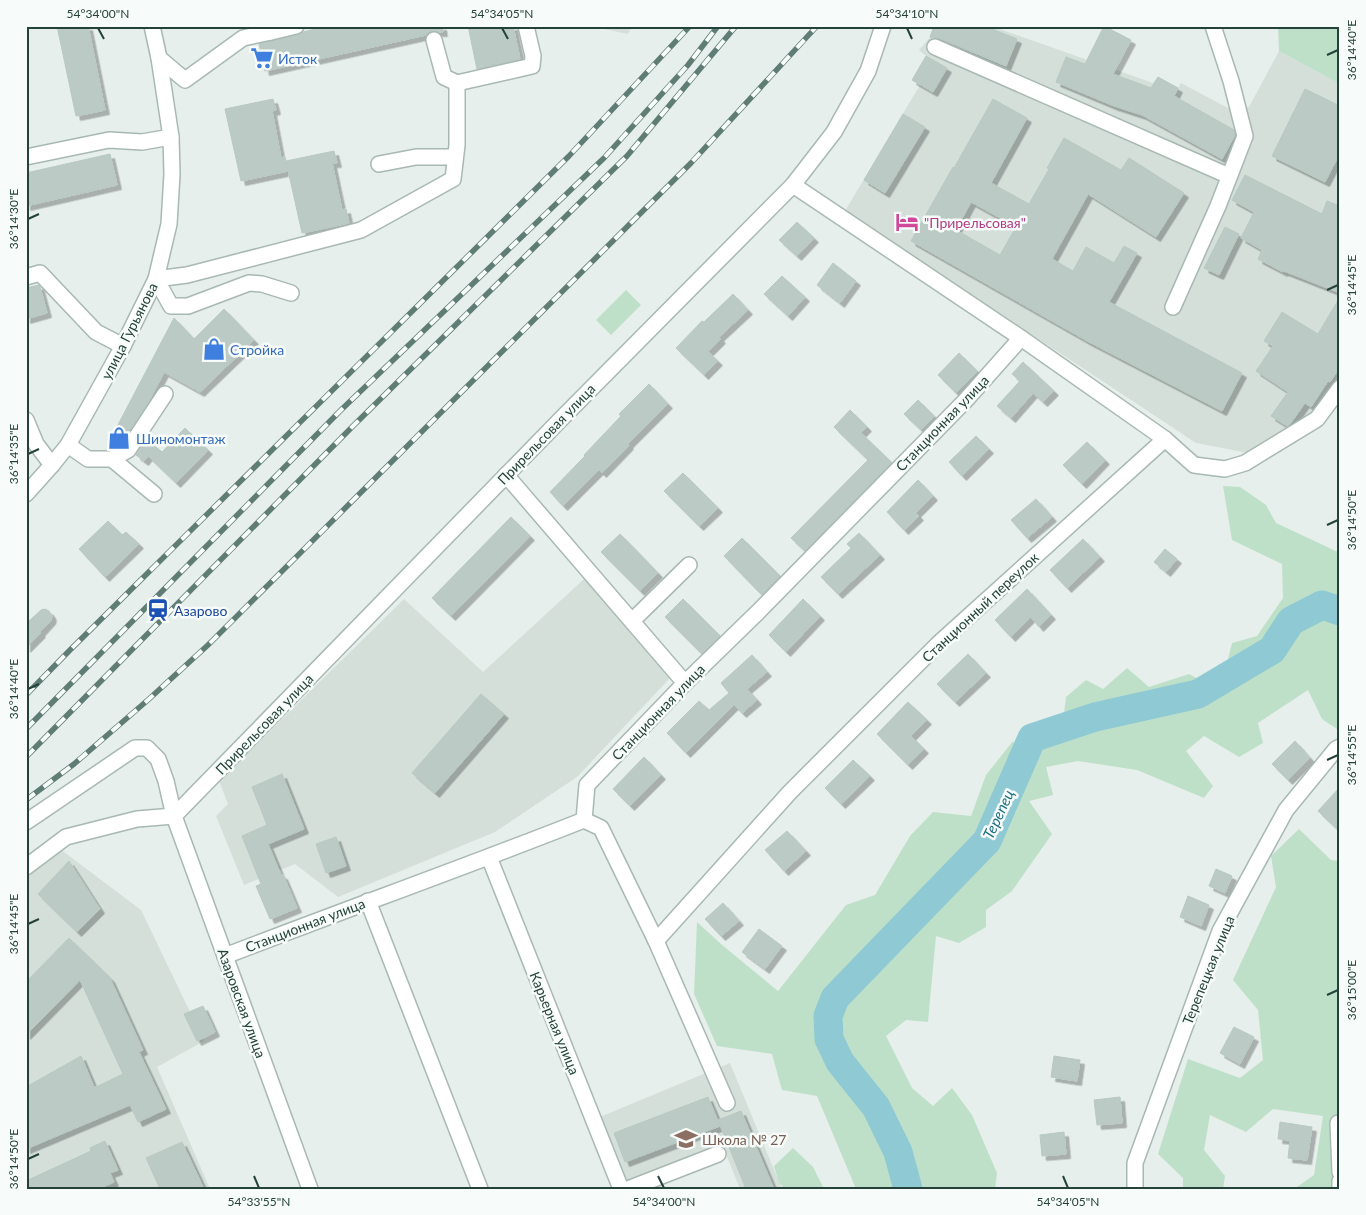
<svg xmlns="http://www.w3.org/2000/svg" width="1366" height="1215" viewBox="0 0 1366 1215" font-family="Lato,sans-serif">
	<defs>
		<filter id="shadow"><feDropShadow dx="4.5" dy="4.5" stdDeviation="0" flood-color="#0004"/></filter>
	</defs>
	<rect width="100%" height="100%" fill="#e6efeb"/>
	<g fill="#d4dfda">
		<path d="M590,26H632L628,34Z"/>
		<path d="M934,26H991L1153,83L1158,77L1178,88L1181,83L1228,108L1249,107L1279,51L1340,84V373L1311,415L1248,453L1196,443L845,211L920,85L912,80L926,56L919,50L930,37Z"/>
		<path d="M584,579L664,667L670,678L577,777L495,832L338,897L295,864L244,885L216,816L228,804L219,781L404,599L483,672Z"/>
		<path d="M60,849L141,910L204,1041L157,1067L210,1189H26V875Z"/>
		<path d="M730,1063L782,1189H740L726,1154L642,1189H630L600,1117Z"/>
	</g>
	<g fill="#bfe0c8">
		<path d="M1278,26H1340V84L1279,51Z"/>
		<path d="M626,290L641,305L611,335L596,320Z"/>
		<path d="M1223,486L1240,487L1266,505L1276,523L1338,552L1340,558V731L1322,719L1308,690L1258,723L1263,743L1239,757L1204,736L1186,751L1213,786L1204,798L1137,770L1078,761L1046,767L1053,795L1029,801L1052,834L1012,891L986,910V927L959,943L936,936L928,1022L906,1020L886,1036L912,1088L933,1106L952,1088L972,1115L997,1173L995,1189H856L817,1096L782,1090L772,1054L717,1046L694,994L697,922L721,944L778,991L846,905L875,895L910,836L933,812L971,816L986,775L1013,741L1026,768L1039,747L1061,739L1066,697L1086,680L1103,689L1127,668L1149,687L1189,674L1198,679L1227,663L1232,643L1257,636L1283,598L1282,564L1232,540Z"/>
		<path d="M1299,829L1331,860L1340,861V1189H1294L1314,1175L1323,1116L1273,1109L1246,1132L1210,1115L1204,1150L1225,1176L1223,1189H1183V1178L1158,1154L1188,1059L1240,1078L1263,1060L1258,1010L1233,980L1276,887L1271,856Z"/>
		<path d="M793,1148L813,1167L824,1189H785L779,1183L774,1166Z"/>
	</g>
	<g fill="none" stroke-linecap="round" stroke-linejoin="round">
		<path stroke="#8ec9d4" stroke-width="29" d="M908,1189L898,1152L876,1107L840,1062L829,1039L828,1016L835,998L987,841L1032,738L1095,717L1198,694L1272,650L1291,621L1322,605L1340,611"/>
	</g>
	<g fill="#bbcac4" stroke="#b8c9c2" fill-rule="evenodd" filter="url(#shadow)">
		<path d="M57,26H88L105,110L76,116Z"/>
		<path d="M327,26H442L443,32H439L432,31L426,35L265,71L259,44L298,35L303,32Z"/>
		<path d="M468,26H513L520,59L477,69Z"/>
		<path d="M934,26H985L1017,39L1006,66L939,38L930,37Z"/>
		<path d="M1104,26L1131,40L1113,74L1151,88L1158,77L1178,88L1174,96L1234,130L1235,135L1222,159L1142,115L1114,106L1056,82L1066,57L1085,64Z"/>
		<path d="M926,56L947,68L933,92L912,80Z"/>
		<path d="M1305,89L1340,106V153L1325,182L1272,156Z"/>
		<path d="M273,99L276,110L272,111L281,158L285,157L288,171L241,181L225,109Z"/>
		<path d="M993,99L1027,118L991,183L1029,204L1049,169L1047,168L1064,138L1121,170L1129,158L1184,193L1156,237L1088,194L1052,259L1073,271L1086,247L1114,263L1124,246L1137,253L1109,302L1242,373L1222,411L1087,341L911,241L953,167L954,168ZM971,202L1016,227L1000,255L956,230Z"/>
		<path d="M903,114L925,127L885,193L864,180Z"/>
		<path d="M334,151L337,163H332L342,210L346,209L349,223L302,233L286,161Z"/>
		<path d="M110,154L117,185L26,206V173Z"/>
		<path d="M1245,175L1322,214L1327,201L1340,206V293L1284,271L1283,272L1258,259L1262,250L1241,238L1254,212L1232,200Z"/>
		<path d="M797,222L814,238L797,256L779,240Z"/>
		<path d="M1225,227L1239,234L1219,275L1204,268Z"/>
		<path d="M833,263L856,281L840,303L817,285Z"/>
		<path d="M782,276L805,297L788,316L764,294Z"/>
		<path d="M39,285L40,287L47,313L26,319V288Z"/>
		<path d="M733,294L748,310L719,337L721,339L708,352L718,361L704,375L676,348L702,321L704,322Z"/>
		<path d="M1340,297V367L1330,382L1328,381L1311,407L1305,403L1290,424L1287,426L1271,416L1288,392L1256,371L1273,346L1264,341L1282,312L1318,334Z"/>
		<path d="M224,309L254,340L200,392L164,372L148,403L121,443L119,444L110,440L174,318L194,339Z"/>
		<path d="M959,353L977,371L956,393L938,375Z"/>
		<path d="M1023,362L1054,391L1043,402L1033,393L1011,418L997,406L1020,381L1012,374Z"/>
		<path d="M649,384L668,404L628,444L629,445L602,473L599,470L563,506L550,492L585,456L584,455L621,416L619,414Z"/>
		<path d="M918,400L934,416L921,430L904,414Z"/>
		<path d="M850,410L867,427L861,433L892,463L805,551L791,538L868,460L834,427Z"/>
		<path d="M185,428L208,450L176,483L148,456L144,461L136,455L146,439L162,452Z"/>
		<path d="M976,436L989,449L962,476L949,462Z"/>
		<path d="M1087,442L1105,460L1082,484L1063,465Z"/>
		<path d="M683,473L718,508L699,526L664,491Z"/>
		<path d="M918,480L933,496L916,513L919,516L904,530L887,512Z"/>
		<path d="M1036,499L1052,517L1027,538L1011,520Z"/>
		<path d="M511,517L530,536L451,616L432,598Z"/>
		<path d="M108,521L122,535L126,532L139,544L105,577L79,549Z"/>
		<path d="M859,533L880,555L838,594L821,577L851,548L847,544Z"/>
		<path d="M620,534L658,573L640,591L601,552Z"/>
		<path d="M742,538L780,576L762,595L724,556Z"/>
		<path d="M1083,539L1100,557L1067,588L1050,570Z"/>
		<path d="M1165,549L1177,559L1166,572L1154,562Z"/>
		<path d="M1027,589L1051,615L1039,627L1031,617L1011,637L995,620Z"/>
		<path d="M683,599L720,636L702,654L665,617Z"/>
		<path d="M803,599L820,616L786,652L769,635Z"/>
		<path d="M45,609L49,611L52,616L51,620L40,632L41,633L26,648V619L29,621L41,610Z"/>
		<path d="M968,654L986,673L955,702L937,684Z"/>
		<path d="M752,655L767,672L747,689L757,700L742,713L734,705L686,753L667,733L699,701L709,710L729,693L721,683Z"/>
		<path d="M481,694L504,714L435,793L412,773Z"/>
		<path d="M908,702L927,720L911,736L924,749L908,765L877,734Z"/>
		<path d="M1295,741L1310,758L1288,780L1272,764Z"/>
		<path d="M644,757L661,775L630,806L613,789Z"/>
		<path d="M853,760L870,776L841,804L825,788Z"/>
		<path d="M282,774L304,829L268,844L281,875H283L297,908L270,919L256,886L261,884L242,836L267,825L252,787Z"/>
		<path d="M1340,787V832L1318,811Z"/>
		<path d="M787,831L806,851L784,871L765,850Z"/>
		<path d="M336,837L346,866L326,873L316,844Z"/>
		<path d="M69,861L100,909L77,932L38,894Z"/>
		<path d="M1216,869L1232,876L1225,893L1209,886Z"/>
		<path d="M1188,896L1209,905L1201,926L1180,917Z"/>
		<path d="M723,903L739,921L721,936L705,919Z"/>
		<path d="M759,929L782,946L765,969L742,952Z"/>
		<path d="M69,938L110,978L143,1050L139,1052L166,1109L138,1122L130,1105L26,1149V1087L81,1056L94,1087L97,1086H98L123,1074L80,980L26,1035V982Z"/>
		<path d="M203,1006L215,1032L197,1041L184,1014Z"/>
		<path d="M1234,1027L1254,1037L1240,1064L1220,1053Z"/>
		<path d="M1054,1056L1080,1060L1077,1081L1051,1077Z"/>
		<path d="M708,1097L720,1126L625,1162L614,1133Z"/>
		<path d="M1120,1097L1122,1123L1097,1125L1094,1100Z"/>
		<path d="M741,1111L774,1189H746L718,1120Z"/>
		<path d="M1280,1122L1312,1127L1307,1160L1288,1158L1290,1140L1278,1139Z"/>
		<path d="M1064,1132L1066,1154L1042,1156L1040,1135Z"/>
		<path d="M105,1141L118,1170L110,1173L114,1182L99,1189H26V1181L91,1151L90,1148Z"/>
		<path d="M182,1142L204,1189H160L146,1158Z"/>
	</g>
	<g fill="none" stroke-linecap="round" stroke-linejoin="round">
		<defs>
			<g id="minor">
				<path d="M271,32L296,26"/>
				<path d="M434,40L444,77L457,83"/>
				<path d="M935,47L1229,176"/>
				<path d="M159,58L185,80L243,38L271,32L270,26"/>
				<path d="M26,157L109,140L142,142L171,137"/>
				<path d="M379,164L416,157H455"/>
				<path d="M793,185L1021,338L1165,439L1194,465L1225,469L1245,463L1317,419L1340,388"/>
				<path d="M26,277L40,273L96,332L123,346"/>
				<path d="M291,293L262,284L249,283L188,306H171L156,279L187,275L361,230L453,179L457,145V83L532,66L533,56L526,26"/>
				<path d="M1173,307L1218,206L1245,136L1231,81L1213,26"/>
				<path d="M26,420L36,444L52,465"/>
				<path d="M68,445L88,459H112L128,450L165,394"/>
				<path d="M112,459L154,494"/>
				<path d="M506,475L685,683"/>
				<path d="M26,494L52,465L68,445L123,346L156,279L169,224L172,174L171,137L159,58L152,26"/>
				<path d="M632,621L689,565"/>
				<path d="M174,816L562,418L793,185L834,132L868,71L883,26"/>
				<path d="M584,820L601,828L656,941L727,1103"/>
				<path d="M26,822L135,748H147L158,759L166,781L174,816L310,1189"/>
				<path d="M489,857L621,1189"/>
				<path d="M26,867L66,837L137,819L174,816"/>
				<path d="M368,901L480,1189"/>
				<path d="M656,941L790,792L938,644L1165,439"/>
				<path d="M225,956C344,910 465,867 584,820L587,785L685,683L758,612L965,401L1021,338"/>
				<path d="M1338,1123L1340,1172"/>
				<path d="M628,1189L718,1154"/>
				<path d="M1135,1189V1163L1220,931L1286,810L1336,749L1340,747"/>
				<path d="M1340,1189V1181"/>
			</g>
		</defs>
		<use href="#minor" stroke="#a8b8b2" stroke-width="18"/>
		<use href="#minor" stroke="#fff" stroke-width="15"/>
		<defs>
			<g id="rail">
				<path d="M26,695L70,650L569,156L690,26"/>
				<path d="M26,729L341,410L604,158L688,65L718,26"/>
				<path d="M26,757L354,425L627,156L736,26"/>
				<path d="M26,800L74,764L149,699L208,645L691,163L817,26"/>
			</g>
		</defs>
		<use href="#rail" stroke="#5f7d75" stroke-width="5.5"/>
		<use href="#rail" stroke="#f7fbf9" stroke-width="4" stroke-dasharray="11" stroke-linecap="butt"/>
	</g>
	<path fill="none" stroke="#24423a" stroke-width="2" d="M98,28L104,39M502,28L508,39M907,28L912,39M1327,55L1338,50M28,219L39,214M1327,290L1338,285M28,454L39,449M1327,525L1338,520M28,689L39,684M1327,760L1338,755M28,924L39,919M1327,995L1338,990M28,1159L39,1154M254,1176L259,1188M658,1176L664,1188M1063,1176L1068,1188"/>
	<defs>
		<symbol id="supermarket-bare" viewBox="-9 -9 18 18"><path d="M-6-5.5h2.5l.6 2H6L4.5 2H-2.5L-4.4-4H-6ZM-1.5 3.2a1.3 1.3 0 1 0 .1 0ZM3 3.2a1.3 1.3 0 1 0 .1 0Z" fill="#3f7fe0" stroke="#f7fbf9" stroke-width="2.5" paint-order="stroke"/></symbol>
		<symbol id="hotel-bare" viewBox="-9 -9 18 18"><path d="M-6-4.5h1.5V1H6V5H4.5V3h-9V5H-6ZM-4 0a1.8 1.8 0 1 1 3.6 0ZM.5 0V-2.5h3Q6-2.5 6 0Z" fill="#d1479c" stroke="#f7fbf9" stroke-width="2.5" paint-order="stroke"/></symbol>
		<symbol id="shop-bare" viewBox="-9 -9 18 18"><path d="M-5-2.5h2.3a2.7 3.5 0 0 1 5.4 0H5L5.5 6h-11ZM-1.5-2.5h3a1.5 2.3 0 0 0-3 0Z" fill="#3f7fe0" stroke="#f7fbf9" stroke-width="2.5" paint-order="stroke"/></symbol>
		<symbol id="station-bare" viewBox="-9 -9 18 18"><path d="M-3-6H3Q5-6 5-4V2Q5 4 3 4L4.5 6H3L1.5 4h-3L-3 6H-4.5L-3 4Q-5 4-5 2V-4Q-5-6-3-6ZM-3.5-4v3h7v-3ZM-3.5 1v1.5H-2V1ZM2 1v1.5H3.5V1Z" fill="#1a4fb4" stroke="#f7fbf9" stroke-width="2.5" paint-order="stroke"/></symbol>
		<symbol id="school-bare" viewBox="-9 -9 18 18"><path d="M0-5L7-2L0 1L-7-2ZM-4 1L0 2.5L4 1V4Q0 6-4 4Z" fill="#8d6e63" stroke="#f7fbf9" stroke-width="2.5" paint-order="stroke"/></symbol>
	</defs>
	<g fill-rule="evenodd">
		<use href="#supermarket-bare" x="246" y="42" width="32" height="32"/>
		<use href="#hotel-bare" x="891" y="206" width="32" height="32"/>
		<use href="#shop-bare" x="198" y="333" width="32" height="32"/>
		<use href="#shop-bare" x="103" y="422" width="32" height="32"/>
		<use href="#station-bare" x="142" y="594" width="32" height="32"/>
		<use href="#school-bare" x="670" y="1123" width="32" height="32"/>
	</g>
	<g text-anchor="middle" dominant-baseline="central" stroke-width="5" stroke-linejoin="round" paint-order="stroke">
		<g font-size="14" fill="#366cbe" stroke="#f7fbf9" text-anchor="start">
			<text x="278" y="58">Исток</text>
			<text x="230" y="349">Стройка</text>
			<text x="136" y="438">Шиномонтаж</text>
		</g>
		<g font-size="14" fill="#b23c85" stroke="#f7fbf9" text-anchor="start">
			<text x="924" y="222">"Прирельсовая"</text>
		</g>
		<g font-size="14" fill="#24423a" stroke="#f7fbf9">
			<text transform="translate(129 331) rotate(-63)">улица Гурьянова</text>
			<text transform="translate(942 423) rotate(-46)">Станционная улица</text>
			<text transform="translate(546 434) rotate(-46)">Прирельсовая улица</text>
			<text transform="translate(980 607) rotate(-43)">Станционный переулок</text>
			<text transform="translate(658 712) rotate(-46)">Станционная улица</text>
			<text transform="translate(264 724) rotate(-46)">Прирельсовая улица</text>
			<text transform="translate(305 925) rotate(-21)">Станционная улица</text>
			<text transform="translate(1208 970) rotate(-68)">Терепецкая улица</text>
			<text transform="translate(242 1003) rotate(70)">Азаровская улица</text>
			<text transform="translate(555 1023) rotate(68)">Карьерная улица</text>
		</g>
		<g font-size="14" fill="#164399" stroke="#f7fbf9" text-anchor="start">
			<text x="174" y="610">Азарово</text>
		</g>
		<g font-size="14" fill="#785e54" stroke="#f7fbf9" text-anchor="start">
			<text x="702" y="1139">Школа № 27</text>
		</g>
		<g font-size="15" font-style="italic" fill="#1c6f80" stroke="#f7fbf9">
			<text transform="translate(998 814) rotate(-65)">Терепец</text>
		</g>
	</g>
	<rect width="1366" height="1215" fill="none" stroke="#f7fbf9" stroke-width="55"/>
	<rect x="28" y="28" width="1310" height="1160" fill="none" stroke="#24423a" stroke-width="2"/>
	<g font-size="12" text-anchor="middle" fill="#24423a">
		<text x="98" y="18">54°34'00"N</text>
		<text x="502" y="18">54°34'05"N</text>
		<text x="907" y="18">54°34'10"N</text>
		<text transform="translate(1352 50) rotate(-90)" y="4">36°14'40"E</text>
		<text transform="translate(14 219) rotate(-90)" y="4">36°14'30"E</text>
		<text transform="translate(1352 285) rotate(-90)" y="4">36°14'45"E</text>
		<text transform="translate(14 454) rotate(-90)" y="4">36°14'35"E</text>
		<text transform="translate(1352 520) rotate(-90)" y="4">36°14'50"E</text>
		<text transform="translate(14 689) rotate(-90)" y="4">36°14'40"E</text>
		<text transform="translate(1352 755) rotate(-90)" y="4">36°14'55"E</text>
		<text transform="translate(14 924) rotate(-90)" y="4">36°14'45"E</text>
		<text transform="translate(1352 990) rotate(-90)" y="4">36°15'00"E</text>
		<text transform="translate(14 1159) rotate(-90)" y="4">36°14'50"E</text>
		<text x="259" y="1206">54°33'55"N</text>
		<text x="664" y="1206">54°34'00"N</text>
		<text x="1068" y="1206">54°34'05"N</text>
	</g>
</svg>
